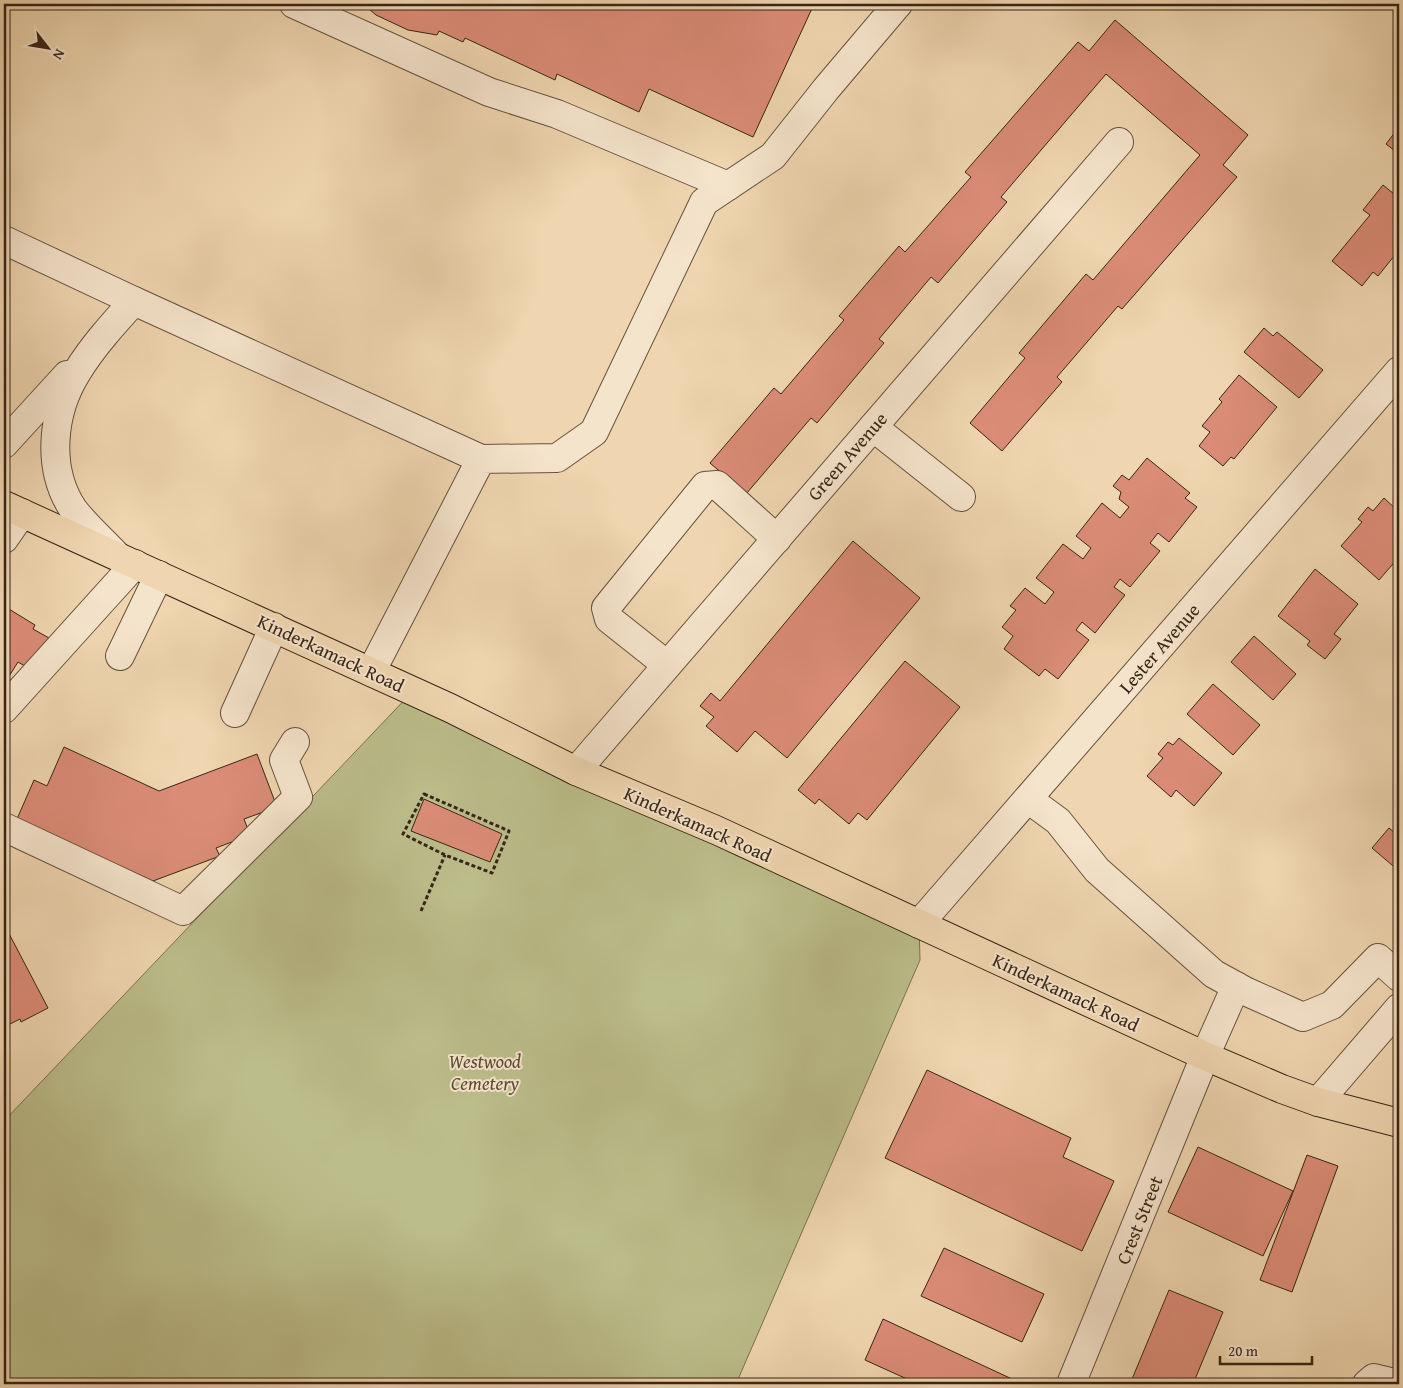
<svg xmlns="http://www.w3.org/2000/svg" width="1403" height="1388" viewBox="0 0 1403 1388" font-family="'Gentium Book Plus',serif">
	<rect width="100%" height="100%" fill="#efd6b0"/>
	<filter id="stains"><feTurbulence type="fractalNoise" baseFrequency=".004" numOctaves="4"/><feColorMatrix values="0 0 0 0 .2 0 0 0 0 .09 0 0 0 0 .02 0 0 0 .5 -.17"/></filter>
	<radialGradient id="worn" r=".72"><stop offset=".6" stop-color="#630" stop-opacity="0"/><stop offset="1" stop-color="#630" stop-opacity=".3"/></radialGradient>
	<path fill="#bbbd8a" stroke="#7a7150" d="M413,691L919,924L920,960L736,1384H4V1121Z"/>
	<g fill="#db8c77" stroke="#382517">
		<path d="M363,4H814L753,137L649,89L639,112L557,74L555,80L465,38L463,42L439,31L437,35L408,30L376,15Z"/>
		<path d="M1115,20L1248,135L1223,165L1237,177L1122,309L1118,306L1057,377L1062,382L1002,451L970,423L1025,358L1019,353L1086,274L1093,280L1200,155L1106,74L1001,197L1007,202L938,283L931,277L879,339L884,343L817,423L811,418L746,494L710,463L774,388L781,394L844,320L839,316L899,246L905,252L971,177L965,172L1078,42L1089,51Z"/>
		<path d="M1399,127V154L1386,144Z"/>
		<path d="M1383,185L1399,198V250L1378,276L1373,272L1362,286L1332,261L1370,215L1363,210Z"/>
		<path d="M1264,328L1273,336L1277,332L1323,370L1299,398L1244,352Z"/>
		<path d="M1239,375L1277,407L1234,459L1231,457L1223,466L1199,446L1210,432L1202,426L1222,402L1219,399Z"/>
		<path d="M1147,458L1190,493L1185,498L1197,507L1169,542L1158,533L1150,543L1160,551L1130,587L1120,579L1114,587L1125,595L1095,633L1082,622L1076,630L1089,640L1058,679L1045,669L1039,676L1004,649L1013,636L1002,627L1016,610L1010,606L1025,588L1045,604L1054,592L1036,578L1063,544L1083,559L1091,548L1076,536L1102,503L1120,518L1129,507L1119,499L1121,492L1113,486L1122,475L1129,480Z"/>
		<path d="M1384,498L1399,512V557L1379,580L1341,546L1362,522L1358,519L1368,507L1373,511Z"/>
		<path d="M853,541L920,598L787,758L755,731L737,752L706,726L714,717L700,706L711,693L720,701Z"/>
		<path d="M1315,569L1358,604L1334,634L1341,639L1325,659L1307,645L1310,641L1278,616Z"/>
		<path d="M4,606L35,625L33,629L49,638L30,669L18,662L6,681L4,679Z"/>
		<path d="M1254,636L1296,674L1273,700L1231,662Z"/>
		<path d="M905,661L960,707L867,820L858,813L849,824L819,799L815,804L798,790Z"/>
		<path d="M1213,684L1260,725L1233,755L1187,714Z"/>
		<path d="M1179,738L1222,773L1194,806L1176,790L1171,797L1147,776L1163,758L1158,754L1168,742L1173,745Z"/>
		<path d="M64,747L159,791L257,754L277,807L244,819L250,835L216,848L220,856L153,881L17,819L34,780L47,786Z"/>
		<path d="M424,799L502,834L490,862L411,831Z"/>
		<path d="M1389,828L1395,833L1399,829V871L1372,848Z"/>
		<path d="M4,926H5L48,1008L21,1022L20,1019L4,1027Z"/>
		<path d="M927,1070L1071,1138L1063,1157L1114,1181L1082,1251L885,1158Z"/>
		<path d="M1198,1147L1293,1191L1263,1256L1168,1212Z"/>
		<path d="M1307,1155L1338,1166L1292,1292L1260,1280Z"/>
		<path d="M944,1248L1044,1294L1022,1342L921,1296Z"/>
		<path d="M1169,1290L1223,1312L1193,1384H1130Z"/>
		<path d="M883,1319L1012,1379L1010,1384H918L865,1360Z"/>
	</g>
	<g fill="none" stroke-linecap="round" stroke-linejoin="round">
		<defs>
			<g id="minor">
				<path d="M294,4L489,92L557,114L728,186"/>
				<path d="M4,240L134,301"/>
				<path d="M873,427L961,497"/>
				<path d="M4,444L67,375"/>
				<path d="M4,539L22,513"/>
				<path d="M117,556C104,542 84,524 73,509C46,468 52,412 77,372C93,346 114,323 134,301L481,459"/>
				<path d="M120,656L159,575"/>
				<path d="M667,665L609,619L606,608L705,486L717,485L777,539"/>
				<path d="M371,672L481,459L557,458L594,432L704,202L773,156L826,89L898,4"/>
				<path d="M4,709L135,564"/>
				<path d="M235,713L274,627"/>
				<path d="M576,771L1119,142"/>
				<path d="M1028,799L1058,821L1097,870L1214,974L1245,991L1303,1017L1332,1005L1378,958L1399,977"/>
				<path d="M4,827L183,911L298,797L284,760L295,742"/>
				<path d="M919,924L1399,371"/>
				<path d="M1318,1102L1399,1008"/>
				<path d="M1071,1384L1205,1056L1236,986"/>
				<path d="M1367,1384L1374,1378L1399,1384"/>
			</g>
			<path id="major" d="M4,505L450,708L576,771L716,830L1205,1056L1282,1089L1318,1102L1399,1123"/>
		</defs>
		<use href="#minor" stroke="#66513d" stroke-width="30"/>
		<use href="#major" stroke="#382517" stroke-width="30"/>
		<g stroke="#382517" stroke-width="3" stroke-dasharray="4 2.5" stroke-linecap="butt">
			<path d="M424,794L509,831L492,873L445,855L403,834Z"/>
			<path d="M421,911L445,855"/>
		</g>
		<use href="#minor" stroke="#f5e4cc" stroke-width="28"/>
		<use href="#major" stroke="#efd6b0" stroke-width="28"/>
	</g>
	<g text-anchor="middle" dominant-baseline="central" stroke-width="4" stroke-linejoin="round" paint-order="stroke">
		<g font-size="19" fill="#382517" stroke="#f5e4cc">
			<text transform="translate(847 456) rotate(-49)">Green Avenue</text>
			<text transform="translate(1159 648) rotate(-49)">Lester Avenue</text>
			<text transform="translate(331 653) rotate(25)">Kinderkamack Road</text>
			<text transform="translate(698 824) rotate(24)">Kinderkamack Road</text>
			<text transform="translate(1066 992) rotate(25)">Kinderkamack Road</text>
			<text transform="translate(1139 1220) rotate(-68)">Crest Street</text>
		</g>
		<g font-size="19" font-style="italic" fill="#594b34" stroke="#f5e4cc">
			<text x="485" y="1061">Westwood<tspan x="485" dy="22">Cemetery</tspan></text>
		</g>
	</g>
	<rect width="1403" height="1388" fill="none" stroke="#efd6b0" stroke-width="20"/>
	<rect x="5" y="5" width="1393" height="1378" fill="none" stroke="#382517" stroke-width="2.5"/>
	<rect x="10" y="10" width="1383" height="1368" fill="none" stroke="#382517"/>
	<g transform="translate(48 48) rotate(121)" stroke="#f5e4cc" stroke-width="4" paint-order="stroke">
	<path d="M0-4L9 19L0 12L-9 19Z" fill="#382517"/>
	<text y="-8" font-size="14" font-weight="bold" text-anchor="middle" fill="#382517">N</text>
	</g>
	<path d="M1220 1356v8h92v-8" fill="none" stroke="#382517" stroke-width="2.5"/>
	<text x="1228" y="1356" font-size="15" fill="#382517" stroke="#f5e4cc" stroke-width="4" paint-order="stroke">20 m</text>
	<rect width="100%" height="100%" filter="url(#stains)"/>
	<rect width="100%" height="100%" fill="url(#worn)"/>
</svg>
